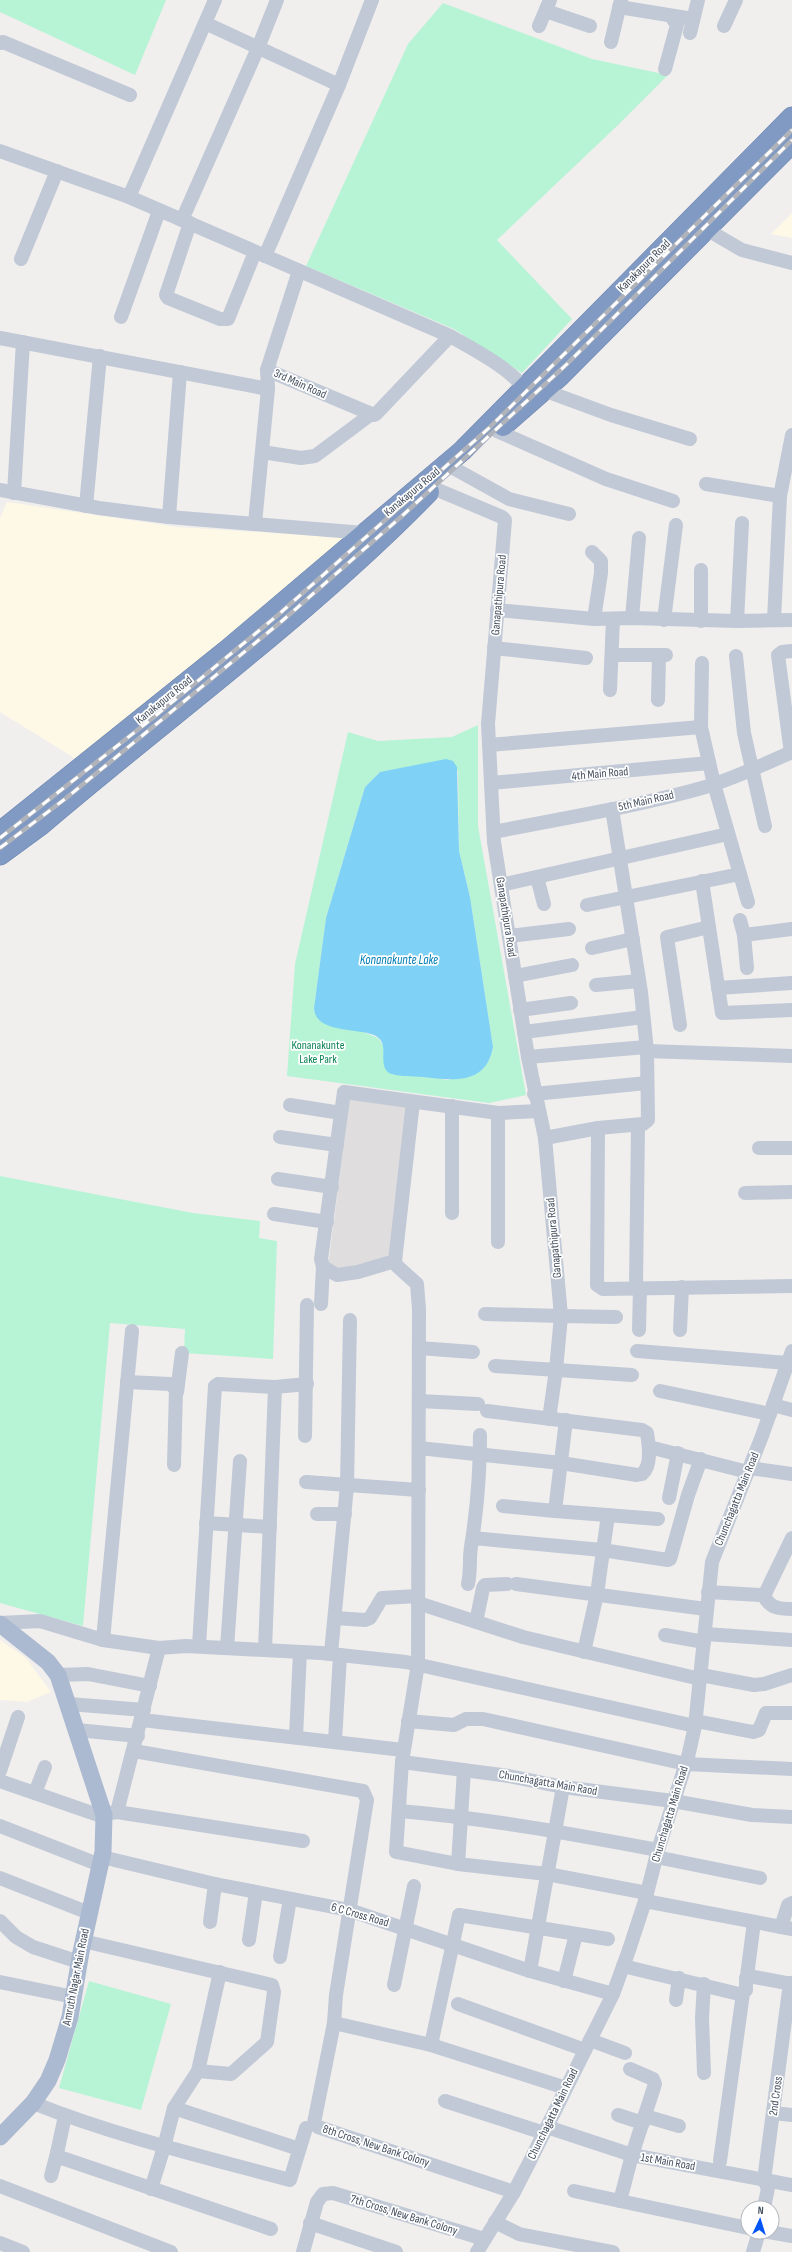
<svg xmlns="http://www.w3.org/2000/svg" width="792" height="2252" viewBox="0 0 792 2252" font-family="'Sofia Sans Condensed',sans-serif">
	<rect width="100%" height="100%" fill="#f1eeee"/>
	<g fill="#fef9e6">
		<path d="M792,213V238L771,234Z"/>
		<path d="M7,502L177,527L351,538L76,759L0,712V518Z"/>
		<path d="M0,1640L26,1658L51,1692L27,1702L0,1700Z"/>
	</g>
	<path fill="#dfdddd" d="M350,1096L409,1107L390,1258L352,1270L328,1266Z"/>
	<g fill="#b7f4d5" fill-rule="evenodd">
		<path d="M0,0H166L135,75L0,12Z"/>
		<path d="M443,3L592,59L668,75L617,126L497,240L572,319L522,373L454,329L306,266L408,44Z"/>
		<path d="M478,725V826L526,1095L489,1103L287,1076L295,964L348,732L378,741L452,737ZM458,771L459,851L470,897L493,1047L490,1058L483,1069L447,1080L384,1065V1047L378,1038L314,1012V1008L326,918L365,787L380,772Z"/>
		<path d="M0,1176L193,1213L260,1221L259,1238L277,1241L273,1359L184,1353L185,1329L110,1323L83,1626L0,1603Z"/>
		<path d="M89,1981L171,2004L141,2110L59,2088Z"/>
	</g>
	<path fill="#7fd2f6" d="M446,759L453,761L457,767L459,851L470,897L493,1047C486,1086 452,1080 423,1077C412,1076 399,1077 389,1073C376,1063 392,1043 374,1035C356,1028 315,1033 314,1008L326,918L365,787L380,772Z"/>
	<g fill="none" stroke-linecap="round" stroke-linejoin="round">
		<defs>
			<g id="highway">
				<path d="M503,426L560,376L792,143"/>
				<path d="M0,832L227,650L462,451L792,117"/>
				<path d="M0,855L41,825C171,714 310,614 429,492"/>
			</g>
		</defs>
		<use href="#highway" stroke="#6b85af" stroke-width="21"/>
		<g stroke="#c0c9d5" stroke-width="14">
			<path d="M619,7L693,19"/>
			<path d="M546,11L590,26"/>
			<path d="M205,23L339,85"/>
			<path d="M539,26L550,0"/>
			<path d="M724,26L736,0"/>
			<path d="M690,33L698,0"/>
			<path d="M611,42L621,0"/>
			<path d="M0,43L3,42L130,95"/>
			<path d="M665,69L677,25L671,16"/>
			<path d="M0,151L129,197L450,336C478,352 510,368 530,394"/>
			<path d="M129,197L215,0"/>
			<path d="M182,220L258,48L277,0"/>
			<path d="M190,223L166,295L168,298L220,319H228L255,252"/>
			<path d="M706,229L742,250L792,263"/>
			<path d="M265,256L339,85L372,0"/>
			<path d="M21,259L57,171"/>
			<path d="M121,317L159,211"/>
			<path d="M0,338L268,389"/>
			<path d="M267,370L374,415L376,414L450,336"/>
			<path d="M543,390L611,415L690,439"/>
			<path d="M497,431L606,479L673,501"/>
			<path d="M262,452L301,458L315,456L370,415"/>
			<path d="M455,469L509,499L569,514"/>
			<path d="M706,484L780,496"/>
			<path d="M433,488L502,517L505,520L488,724L494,842L528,1057L545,1138L561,1316L485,1314"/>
			<path d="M0,490L99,508L169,517L365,533L369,536"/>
			<path d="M14,493L23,342"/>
			<path d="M86,506L100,356"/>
			<path d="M169,517L180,372"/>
			<path d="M255,523L268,389L267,370L299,271"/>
			<path d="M592,552L601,561V573L594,619"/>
			<path d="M497,610L594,619L632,618L737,621L792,620"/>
			<path d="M632,618L639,538"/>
			<path d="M664,620L676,525"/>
			<path d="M774,620L780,496L792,435"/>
			<path d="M701,621V570"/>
			<path d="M737,621L742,523"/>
			<path d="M494,648L586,658"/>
			<path d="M612,655H666"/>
			<path d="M736,656L744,733L765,826"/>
			<path d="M702,663L701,727L714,784L748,902"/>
			<path d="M610,690L613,619"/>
			<path d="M658,700L659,655"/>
			<path d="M489,745L701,727"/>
			<path d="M791,753L778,655L782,652L792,651"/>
			<path d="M491,783L709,763"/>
			<path d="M494,832C563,818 634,807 702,788C733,779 762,765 792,752"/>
			<path d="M537,877L544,904"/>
			<path d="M702,881L722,1013L792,1010"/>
			<path d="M501,885L728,834"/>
			<path d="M587,905L740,874"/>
			<path d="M740,920L744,935L792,929"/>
			<path d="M744,935L747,968"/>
			<path d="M509,936L569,929"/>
			<path d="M592,948L633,939"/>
			<path d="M515,976L572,965"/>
			<path d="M596,985L639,981"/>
			<path d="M718,988L792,983"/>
			<path d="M520,1010L571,1003"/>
			<path d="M680,1025L667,937L709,927"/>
			<path d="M524,1032L643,1017"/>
			<path d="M647,1051L792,1056"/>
			<path d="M528,1057L646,1047"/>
			<path d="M534,1094L647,1083"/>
			<path d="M413,1102L395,1261L397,1266L417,1284L419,1309L418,1664L402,1762L509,1776L563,1787L673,1801L752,1815L792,1817"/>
			<path d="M290,1105L341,1113"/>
			<path d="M598,1128L597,1285L603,1289L792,1286"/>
			<path d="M280,1137L337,1145"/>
			<path d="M545,1138L598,1128L643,1124L648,1120L647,1051L641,992L612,809"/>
			<path d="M759,1148H792"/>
			<path d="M278,1179L332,1187"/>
			<path d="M745,1193L792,1192"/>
			<path d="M452,1213V1106"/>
			<path d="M274,1214L327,1222"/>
			<path d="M498,1242V1113"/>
			<path d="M395,1261L358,1272L337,1275L323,1267L321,1259L344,1092L498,1113L538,1111"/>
			<path d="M636,1288L638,1125"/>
			<path d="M321,1304L323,1267"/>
			<path d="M639,1330L640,1288"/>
			<path d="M680,1330L682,1287"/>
			<path d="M419,1348L473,1352"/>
			<path d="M637,1351L788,1363"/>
			<path d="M495,1366L632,1375"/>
			<path d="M127,1382L170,1384L176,1389L174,1465"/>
			<path d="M660,1391L770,1414"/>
			<path d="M177,1392L182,1353"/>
			<path d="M419,1401L478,1404"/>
			<path d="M773,1405L792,1410"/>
			<path d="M549,1419L556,1370L561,1316L616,1317"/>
			<path d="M566,1420L555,1511L658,1519"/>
			<path d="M305,1436L307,1305"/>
			<path d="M649,1447L748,1472"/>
			<path d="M419,1448L561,1463L637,1475L642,1474C652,1466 649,1445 647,1433L642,1430L487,1411"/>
			<path d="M750,1468L792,1474"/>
			<path d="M306,1482L419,1490"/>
			<path d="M669,1498L678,1453"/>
			<path d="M503,1506L555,1511"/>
			<path d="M317,1514H345"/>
			<path d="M206,1523L270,1527"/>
			<path d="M473,1538L602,1550L668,1560L670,1559L688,1495L701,1459"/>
			<path d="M468,1584C471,1571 469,1559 471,1547C477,1510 480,1473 480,1435"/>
			<path d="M516,1584L706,1609"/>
			<path d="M708,1592L760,1595L764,1596C770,1608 779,1609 792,1609"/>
			<path d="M764,1596L792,1538"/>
			<path d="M418,1603L523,1637L700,1679"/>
			<path d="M335,1618L365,1620L370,1618L382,1598L418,1596"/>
			<path d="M476,1622L483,1588L485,1585L507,1584"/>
			<path d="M0,1623L40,1621L103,1640L159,1648L186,1646L321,1653L406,1662L695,1726"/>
			<path d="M705,1634L792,1640"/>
			<path d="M665,1635L704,1642"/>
			<path d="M103,1640L132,1331"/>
			<path d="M199,1646L215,1386L218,1384L275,1387L307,1384"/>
			<path d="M227,1648L240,1461"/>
			<path d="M265,1650L275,1387"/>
			<path d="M584,1652L597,1594L608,1515"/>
			<path d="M331,1653L347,1486L350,1320"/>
			<path d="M58,1675L88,1674L150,1686"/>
			<path d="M701,1675L754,1685L764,1684L792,1675"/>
			<path d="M69,1704L144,1710"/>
			<path d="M142,1720L403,1750"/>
			<path d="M408,1721L454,1725L466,1719H483L686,1764L792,1769"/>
			<path d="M696,1721L753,1732L759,1730L766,1713H792"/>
			<path d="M77,1730L138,1736"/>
			<path d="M296,1737L300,1652"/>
			<path d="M335,1741L340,1655"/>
			<path d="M134,1751L363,1791L367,1800L336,1995L334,2023L314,2123L318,2127L514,2192"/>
			<path d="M402,1762L396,1852L458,1864L547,1874L647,1893"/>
			<path d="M0,1771L18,1717"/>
			<path d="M0,1781L98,1815L117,1812L303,1841"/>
			<path d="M35,1793L45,1767"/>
			<path d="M399,1811C486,1818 572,1834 658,1850"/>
			<path d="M117,1812L159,1648"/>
			<path d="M0,1826L100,1865"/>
			<path d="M102,1857L215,1884L349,1910L530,1971L613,1994"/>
			<path d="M656,1857L760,1878"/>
			<path d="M458,1864L464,1770"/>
			<path d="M0,1878L89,1913"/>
			<path d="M645,1901L792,1929"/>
			<path d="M0,1921L16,1937L33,1947L79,1962"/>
			<path d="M210,1922L215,1884"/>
			<path d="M781,1927L788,1905L792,1903"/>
			<path d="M249,1940L256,1892"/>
			<path d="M83,1941L272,1985L274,1992L267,2042L231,2074L198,2071"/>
			<path d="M280,1957L290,1899"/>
			<path d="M623,1966L739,1994L743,1993"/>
			<path d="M530,1971L563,1787"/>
			<path d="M747,1976L754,1922"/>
			<path d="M564,1981L576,1934"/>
			<path d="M0,1982L74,1997"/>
			<path d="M704,1984L702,2018L704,2073"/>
			<path d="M394,1985L414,1886"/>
			<path d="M676,2000L679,1978"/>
			<path d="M458,2004L585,2050"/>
			<path d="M334,2023L431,2045L566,2088"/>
			<path d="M590,2040L625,2053"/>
			<path d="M431,2045L459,1915L608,1939"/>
			<path d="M630,2069L653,2079L655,2084L632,2155L620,2201L748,2228"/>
			<path d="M445,2101L544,2133"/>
			<path d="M33,2103C116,2136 204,2157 290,2180L306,2128"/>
			<path d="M174,2108L299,2149"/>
			<path d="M774,2113L792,2115"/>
			<path d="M618,2115L643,2123"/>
			<path d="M65,2116L57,2153L59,2157L271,2229"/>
			<path d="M645,2116L679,2126"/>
			<path d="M547,2127L632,2155L792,2185"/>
			<path d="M720,2161L743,1993L746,1990V1978L749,1976L792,1984"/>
			<path d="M51,2176L57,2153"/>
			<path d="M0,2186L171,2252"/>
			<path d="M151,2189L164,2147L174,2108L198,2071L220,1972"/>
			<path d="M574,2191L620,2201"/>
			<path d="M764,2208L768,2188L764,2180L790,1983"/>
			<path d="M495,2222L519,2234L613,2252"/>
			<path d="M310,2223L396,2252"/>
			<path d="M769,2232L792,2236"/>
			<path d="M0,2243L23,2252"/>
			<path d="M303,2252L317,2202L323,2194L333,2193L484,2239"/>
			<path d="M477,2252L514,2192L529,2163L613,1994L629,1950L645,1901L658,1850L688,1757L695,1726L712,1562L762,1436L792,1351"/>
			<path d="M753,2252L759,2232"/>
		</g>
		<path stroke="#abbad1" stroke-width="17" d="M0,1624L48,1662L58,1675L104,1815L103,1852L81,1952L70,2017L57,2060L48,2081L33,2103L0,2137"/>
		<use href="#highway" stroke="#809ac3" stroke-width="20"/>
		<defs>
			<g id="rail">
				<path d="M0,838L154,717L278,615L489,428L792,130"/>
				<path d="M0,848L65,799L282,621L402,516L567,364L792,140"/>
			</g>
		</defs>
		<use href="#rail" stroke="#b0b3ba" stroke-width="4.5"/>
		<use href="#rail" stroke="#fff" stroke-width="3" stroke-dasharray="9" stroke-linecap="butt"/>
	</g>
	<g text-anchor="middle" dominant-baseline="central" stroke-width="3.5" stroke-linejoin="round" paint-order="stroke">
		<g font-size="12" fill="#444f5e" stroke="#fff">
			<text transform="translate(644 266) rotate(-45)">Kanakapura Road</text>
			<text transform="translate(300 384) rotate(24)">3rd Main Road</text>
			<text transform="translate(412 492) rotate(-40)">Kanakapura Road</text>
			<text transform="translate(499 595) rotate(-85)">Ganapathipura Road</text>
			<text transform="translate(164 700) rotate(-39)">Kanakapura Road</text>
			<text transform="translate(600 774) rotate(-5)">4th Main Road</text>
			<text transform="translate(646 801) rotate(-13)">5th Main Road</text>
			<text transform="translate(506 917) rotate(81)">Ganapathipura Road</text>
			<text transform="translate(554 1238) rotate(-95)">Ganapathipura Road</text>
			<text transform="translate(737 1499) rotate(-68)">Chunchagatta Main Road</text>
			<text transform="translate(548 1783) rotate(10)">Chunchagatta Main Raod</text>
			<text transform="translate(670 1814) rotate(-73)">Chunchagatta Main Road</text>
			<text transform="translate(360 1915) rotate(16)">6 C Cross Road</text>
			<text transform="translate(76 1977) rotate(-79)">Amruth Nagar Main Road</text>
			<text transform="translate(776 2096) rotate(-82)">2nd Cross</text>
			<text transform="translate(553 2114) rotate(-64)">Chunchagatta Main Road</text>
			<text transform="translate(376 2146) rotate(18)">8th Cross, New Bank Colony</text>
			<text transform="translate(668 2162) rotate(10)">1st Main Road</text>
			<text transform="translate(404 2215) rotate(17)">7th Cross, New Bank Colony</text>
		</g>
		<g font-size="12" fill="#0c8354" stroke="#fff">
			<text x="318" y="1045">Konanakunte<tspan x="318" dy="14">Lake Park</tspan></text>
		</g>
		<g font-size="13" font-style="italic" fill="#007eb6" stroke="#fff">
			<text x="399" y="960">Konanakunte Lake</text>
		</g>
	</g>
	<g transform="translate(760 2220) rotate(4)"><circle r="19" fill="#ffffff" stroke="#b4b9bf"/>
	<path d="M0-3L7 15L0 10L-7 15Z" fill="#0455f6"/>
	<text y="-6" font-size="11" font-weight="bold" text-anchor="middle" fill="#444f5e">N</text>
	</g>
</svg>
